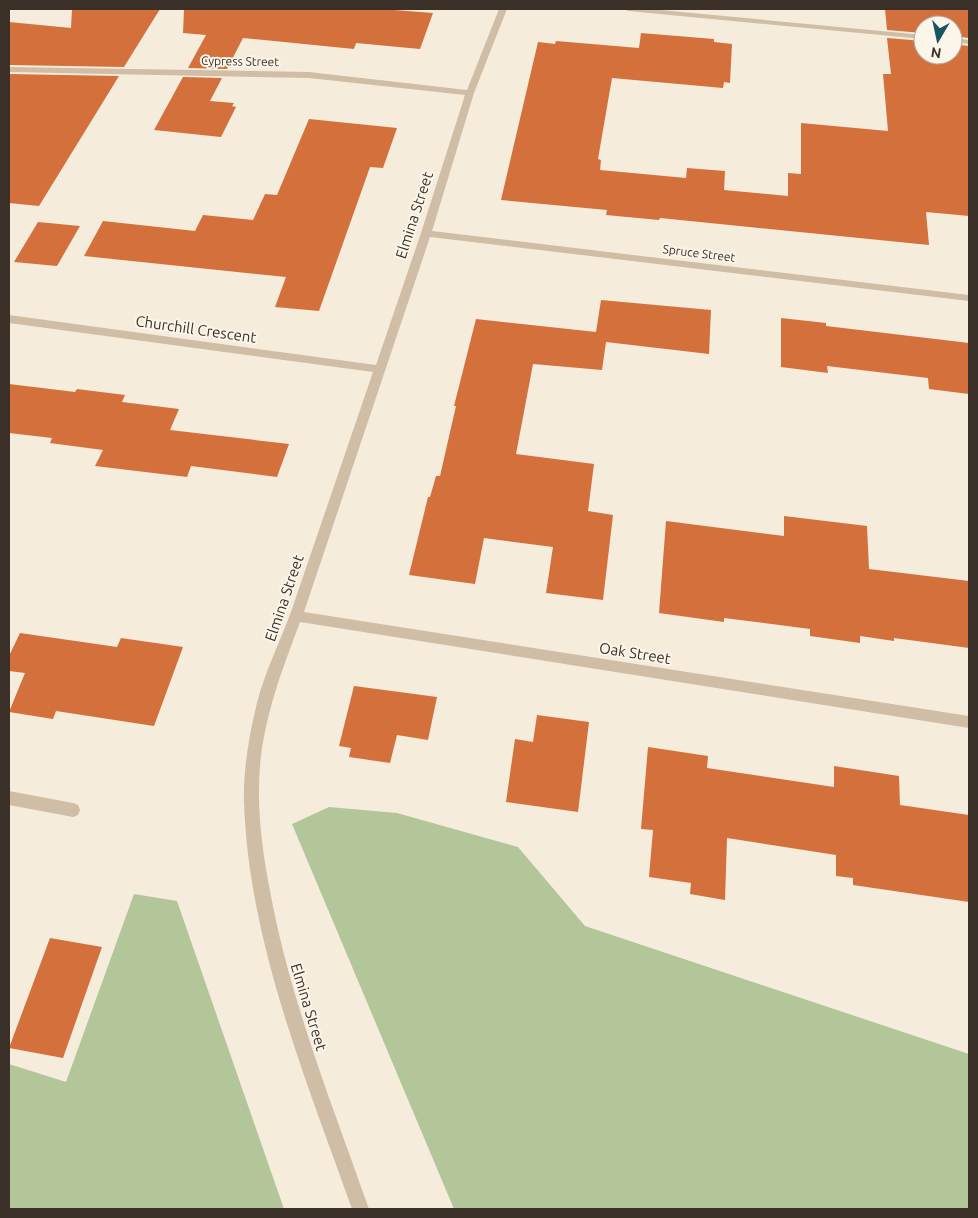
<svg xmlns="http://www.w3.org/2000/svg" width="978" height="1218" viewBox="0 0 978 1218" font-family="Ubuntu,sans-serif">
	<rect width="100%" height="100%" fill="#f5ecdc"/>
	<g fill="#b3c69a">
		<path d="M329,807L397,813L518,847L585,926L969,1054V1209H454L292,824Z"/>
		<path d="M134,894L177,901L284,1209H9V1064L66,1082Z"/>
	</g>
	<g fill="#d3703c">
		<path d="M72,9H160L124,67L9,65V22L71,28Z"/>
		<path d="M184,9H381L433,13L420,49L356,43L354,49L243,38L227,69L188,68L206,35L183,33Z"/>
		<path d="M885,9H969V38L953,36V25H923V33L887,30Z"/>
		<path d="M641,33L714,39V42L732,44L730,83L724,82L723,88L612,78L598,159L601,160L600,170L686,178L687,168L725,171L724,190L788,196V173L801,174V123L888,131L883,74H891L887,38L923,41V55H953V44L969,46V216L926,212L929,245L660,218L659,220L606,215L607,210L501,200L538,42L555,44L556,41L639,48Z"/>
		<path d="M9,74L119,76L39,206L9,203Z"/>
		<path d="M183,77L222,78L210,101L234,103L232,106L236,107L221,137L154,130Z"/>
		<path d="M309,119L397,128L383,168L370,167L319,311L275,307L286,277L84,256L103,221L195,231L203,215L253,220L265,194L277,195Z"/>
		<path d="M38,222L80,226L57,266L14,262Z"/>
		<path d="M601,300L711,310L709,354L606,342L602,370L533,364L516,454L594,464L588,511L613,515L603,600L546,593L553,547L484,538L475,584L409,575L428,497H430L436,476H440L456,406H454L476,319L596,332Z"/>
		<path d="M781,318L826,323V326L969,343V394L929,389L928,378L827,366L828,373L781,367Z"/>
		<path d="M9,384L75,392L77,389L125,395L122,402L179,409L170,430L289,444L277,477L191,466L187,477L95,466L103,450L50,443L52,438L9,433Z"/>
		<path d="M784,516L867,526L869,569L969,581V648L894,638V641L860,636V643L810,636V629L724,618V622L659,613L666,521L784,536Z"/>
		<path d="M20,633L117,647L121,638L183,647L154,726L56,711L53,719L9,712L25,673L9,671V656Z"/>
		<path d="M354,686L437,697L428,740L397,735L390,763L349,757L351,748L339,746Z"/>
		<path d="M537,715L589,722L578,812L506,802L515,739L533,742Z"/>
		<path d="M648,747L708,756L707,768L834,787V766L899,776L900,805L969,815V902L853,885V878L836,876V855L727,838L725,900L690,894L691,883L649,877L653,830L641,829Z"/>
		<path d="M50,938L102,947L63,1058L9,1048Z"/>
	</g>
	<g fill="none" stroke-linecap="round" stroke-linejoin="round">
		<g fill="#cfbda6" fill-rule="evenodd">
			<path d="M499,9H507L474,93L432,231L969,295V301L430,237L304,612L969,716V728L300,622C284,665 269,703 262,748C255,796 261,844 270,891C290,1000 332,1104 369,1209H352C306,1079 249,943 244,803C243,771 249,735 257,703C265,671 281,640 292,609C319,530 346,451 373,372L9,323V315L376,365L421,233L465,95L309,78L9,72V67L309,72L467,90Z"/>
			<path d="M624,9H650L923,35V39L628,11Z"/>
			<path d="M953,38L969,40V44L953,42Z"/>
			<path d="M9,791L73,803L78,805L80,810L78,815L73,817L9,805Z"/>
		</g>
	</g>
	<g text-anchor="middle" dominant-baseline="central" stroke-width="4" stroke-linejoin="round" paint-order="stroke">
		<g font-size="12" fill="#3a3028" stroke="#fcf5e9">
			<text transform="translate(240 61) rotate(1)">Cypress Street</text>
			<text transform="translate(699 253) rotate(7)">Spruce Street</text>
		</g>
		<g font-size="15" fill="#3a3028" stroke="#fcf5e9">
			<text transform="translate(414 215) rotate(-72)">Elmina Street</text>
			<text transform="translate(196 329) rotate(8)">Churchill Crescent</text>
			<text transform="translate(284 598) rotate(-71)">Elmina Street</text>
			<text transform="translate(635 653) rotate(9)">Oak Street</text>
			<text transform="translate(309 1007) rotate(73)">Elmina Street</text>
		</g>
	</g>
	<rect width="978" height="1218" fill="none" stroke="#3a3028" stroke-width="20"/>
	<g transform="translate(938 40) rotate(189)"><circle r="24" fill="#fcf5e9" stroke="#aea69c"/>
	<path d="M0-4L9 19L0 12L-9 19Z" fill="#185561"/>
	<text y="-8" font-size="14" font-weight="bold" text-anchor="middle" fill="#3a3028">N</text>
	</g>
</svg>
